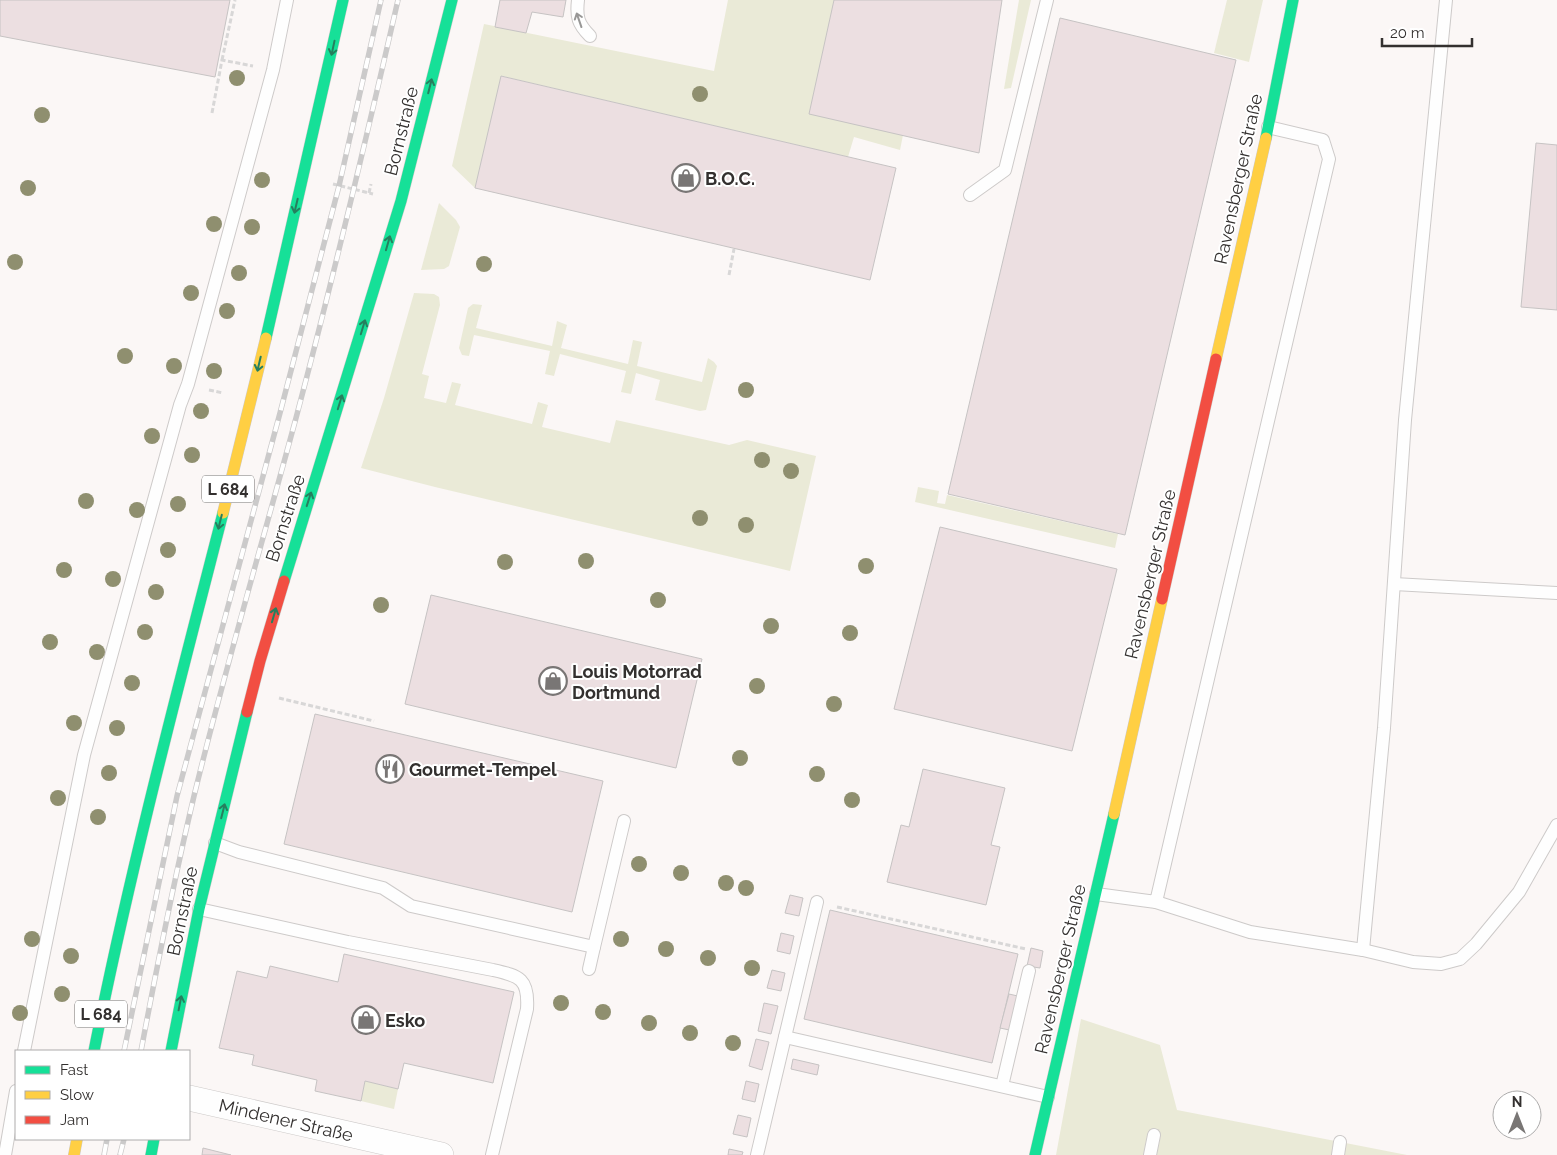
<svg xmlns="http://www.w3.org/2000/svg" width="1557" height="1155" viewBox="0 0 1557 1155" font-family="Raleway,sans-serif">
	<rect width="100%" height="100%" fill="#fbf7f6"/>
	<g fill="#eaead7">
		<path d="M728,0H834L903,135L900,150L854,137L848,157L502,76L475,188L452,166L484,24L714,71Z"/>
		<path d="M1019,0H1031L1011,88L1004,89Z"/>
		<path d="M1227,0H1263L1249,62L1214,53Z"/>
		<path d="M439,203L456,220L460,227L449,266L444,269L421,270Z"/>
		<path d="M414,293L434,294L439,297L440,305L422,374L429,376L424,398L446,403L452,382L461,384L455,405L532,424L538,402L548,405L542,427L610,443L616,420L729,445L747,440L816,456L790,571L435,487L361,468L384,398Z"/>
		<path d="M473,304L482,305L476,328L552,346L557,321L567,325L561,348L628,364L633,340L642,342L637,366L702,382L708,358L714,362L717,366L706,410L700,411L655,400L660,380L636,373L631,394L621,392L626,371L560,354L554,376L545,374L550,351L474,335L469,356L462,355L459,348L468,308Z"/>
		<path d="M918,487L939,491L937,503L945,504L947,495L1118,534L1115,548L915,502Z"/>
		<path d="M1081,1019L1160,1045L1177,1110L1407,1155H1056Z"/>
		<path d="M365,1081L398,1089L394,1109L361,1101Z"/>
	</g>
	<g fill="#ecdfe1" stroke="#c6c3c3">
		<path d="M0,0H230L215,77L0,36Z"/>
		<path d="M500,0H566L563,17L532,12L526,33L495,27Z"/>
		<path d="M834,0H1002L979,153L809,114Z"/>
		<path d="M1060,18L1236,60L1125,535L948,494Z"/>
		<path d="M501,76L896,168L870,280L475,188Z"/>
		<path d="M1536,143L1557,145V310L1521,307Z"/>
		<path d="M940,527L1117,569L1072,751L894,709Z"/>
		<path d="M431,595L702,659L676,768L405,704Z"/>
		<path d="M315,714L603,781L572,912L284,844Z"/>
		<path d="M923,769L1005,788L991,845L1000,847L986,905L887,882L901,825L909,827Z"/>
		<path d="M790,895L803,898L799,916L785,913Z"/>
		<path d="M830,910L1018,954L992,1063L804,1019Z"/>
		<path d="M781,933L794,936L790,954L777,951Z"/>
		<path d="M1031,948L1043,951L1040,968L1027,966Z"/>
		<path d="M344,954L514,992L493,1083L404,1063L398,1089L365,1081L361,1101L315,1091L317,1080L252,1065L254,1055L219,1048L237,971L267,978L270,966L338,982Z"/>
		<path d="M772,970L785,973L781,991L767,988Z"/>
		<path d="M1009,994L1022,997L1014,1031L1000,1028Z"/>
		<path d="M764,1003L778,1006L771,1034L758,1031Z"/>
		<path d="M756,1039L769,1042L762,1070L749,1066Z"/>
		<path d="M793,1059L819,1065L817,1075L791,1069Z"/>
		<path d="M746,1081L759,1084L755,1102L742,1099Z"/>
		<path d="M738,1115L751,1118L747,1137L733,1134Z"/>
		<path d="M203,1148L231,1155H202Z"/>
		<path d="M729,1149L743,1152L742,1155H728Z"/>
	</g>
	<g fill="none" stroke-linecap="round" stroke-linejoin="round">
		<defs>
			<g id="lane">
				<path d="M578,0C576,17 578,24 590,36"/>
				<path d="M970,195L1005,170L1047,0"/>
				<path d="M1394,584L1557,593"/>
				<path d="M215,843L239,852L383,888L411,906L594,947L624,821"/>
				<path d="M1096,894L1156,902L1329,159L1323,140L1268,127"/>
				<path d="M1156,902L1250,932L1363,950L1413,962L1441,964L1460,959L1476,944L1519,892L1557,825"/>
				<path d="M199,909L348,942L493,970C520,976 529,979 527,1009L492,1155"/>
				<path d="M1363,950L1384,728L1405,420L1446,0"/>
				<path d="M589,969L594,947"/>
				<path d="M785,1037L1048,1097"/>
				<path d="M24,1051L84,755L180,405L188,384L273,70L287,0"/>
				<path d="M1002,1086L1029,971"/>
				<path d="M5,1155L16,1091"/>
				<path d="M757,1155L817,902"/>
				<path d="M1150,1155L1154,1135"/>
				<path d="M1338,1155L1340,1142"/>
			</g>
			<path id="street" d="M189,1098L441,1155"/>
			<g id="fast">
				<path d="M1266,138L1293,0"/>
				<path d="M266,338L343,0"/>
				<path d="M284,581L401,201L452,0"/>
				<path d="M94,1051C130,870 177,692 223,513"/>
				<path d="M171,1051L199,909L247,712"/>
				<path d="M151,1155L154,1139"/>
				<path d="M1035,1155L1114,814"/>
			</g>
			<g id="slow">
				<path d="M1216,359L1266,138"/>
				<path d="M223,513L266,338"/>
				<path d="M1114,814L1162,599"/>
				<path d="M74,1155L77,1139"/>
			</g>
			<g id="jam">
				<path d="M1162,599L1216,359"/>
				<path d="M247,712L260,661L284,581"/>
			</g>
		</defs>
		<use href="#lane" stroke="#cdcac9" stroke-width="14"/>
		<use href="#street" stroke="#cdcac9" stroke-width="26"/>
		<use href="#fast" stroke="#cdcac9" stroke-width="12"/>
		<use href="#slow" stroke="#cdcac9" stroke-width="12"/>
		<use href="#jam" stroke="#cdcac9" stroke-width="12"/>
		<g stroke="#d8d7d7" stroke-width="3" stroke-dasharray="5 2.5" stroke-linecap="butt">
			<path d="M222,60L235,0"/>
			<path d="M212,113L222,60L253,66"/>
			<path d="M333,184L373,194"/>
			<path d="M369,193L371,184"/>
			<path d="M729,275L734,249"/>
			<path d="M209,390L223,393"/>
			<path d="M279,698L374,721"/>
			<path d="M837,907L1026,949"/>
		</g>
		<use href="#lane" stroke="#fefefe" stroke-width="12"/>
		<use href="#street" stroke="#fefefe" stroke-width="25"/>
		<use href="#fast" stroke="#16e098" stroke-width="11"/>
		<use href="#slow" stroke="#ffcf43" stroke-width="11"/>
		<use href="#jam" stroke="#f24e42" stroke-width="11"/>
		<defs>
			<g id="rail">
				<path d="M124,1051L177,796L280,413L339,186L381,0"/>
				<path d="M141,1051C157,966 174,880 194,796C225,669 262,544 296,418C333,279 366,140 398,0"/>
				<path d="M104,1155L107,1139"/>
				<path d="M120,1155L124,1139"/>
			</g>
		</defs>
		<use href="#rail" stroke="#cbcaca" stroke-width="5.5"/>
		<use href="#rail" stroke="#fff" stroke-width="4" stroke-dasharray="11" stroke-linecap="butt"/>
	</g>
	<g fill="#8f8f6f">
		<circle cx="237" cy="78" r="8"/>
		<circle cx="700" cy="94" r="8"/>
		<circle cx="42" cy="115" r="8"/>
		<circle cx="262" cy="180" r="8"/>
		<circle cx="28" cy="188" r="8"/>
		<circle cx="214" cy="224" r="8"/>
		<circle cx="252" cy="227" r="8"/>
		<circle cx="15" cy="262" r="8"/>
		<circle cx="484" cy="264" r="8"/>
		<circle cx="239" cy="273" r="8"/>
		<circle cx="191" cy="293" r="8"/>
		<circle cx="227" cy="311" r="8"/>
		<circle cx="125" cy="356" r="8"/>
		<circle cx="174" cy="366" r="8"/>
		<circle cx="214" cy="371" r="8"/>
		<circle cx="746" cy="390" r="8"/>
		<circle cx="201" cy="411" r="8"/>
		<circle cx="152" cy="436" r="8"/>
		<circle cx="192" cy="455" r="8"/>
		<circle cx="762" cy="460" r="8"/>
		<circle cx="791" cy="471" r="8"/>
		<circle cx="86" cy="501" r="8"/>
		<circle cx="178" cy="504" r="8"/>
		<circle cx="137" cy="510" r="8"/>
		<circle cx="700" cy="518" r="8"/>
		<circle cx="746" cy="525" r="8"/>
		<circle cx="168" cy="550" r="8"/>
		<circle cx="586" cy="561" r="8"/>
		<circle cx="505" cy="562" r="8"/>
		<circle cx="866" cy="566" r="8"/>
		<circle cx="64" cy="570" r="8"/>
		<circle cx="113" cy="579" r="8"/>
		<circle cx="156" cy="592" r="8"/>
		<circle cx="658" cy="600" r="8"/>
		<circle cx="381" cy="605" r="8"/>
		<circle cx="771" cy="626" r="8"/>
		<circle cx="145" cy="632" r="8"/>
		<circle cx="850" cy="633" r="8"/>
		<circle cx="50" cy="642" r="8"/>
		<circle cx="97" cy="652" r="8"/>
		<circle cx="132" cy="683" r="8"/>
		<circle cx="757" cy="686" r="8"/>
		<circle cx="834" cy="704" r="8"/>
		<circle cx="74" cy="723" r="8"/>
		<circle cx="117" cy="728" r="8"/>
		<circle cx="740" cy="758" r="8"/>
		<circle cx="109" cy="773" r="8"/>
		<circle cx="817" cy="774" r="8"/>
		<circle cx="58" cy="798" r="8"/>
		<circle cx="852" cy="800" r="8"/>
		<circle cx="98" cy="817" r="8"/>
		<circle cx="639" cy="864" r="8"/>
		<circle cx="681" cy="873" r="8"/>
		<circle cx="726" cy="883" r="8"/>
		<circle cx="746" cy="888" r="8"/>
		<circle cx="32" cy="939" r="8"/>
		<circle cx="621" cy="939" r="8"/>
		<circle cx="666" cy="949" r="8"/>
		<circle cx="71" cy="956" r="8"/>
		<circle cx="708" cy="958" r="8"/>
		<circle cx="752" cy="968" r="8"/>
		<circle cx="62" cy="994" r="8"/>
		<circle cx="561" cy="1003" r="8"/>
		<circle cx="603" cy="1012" r="8"/>
		<circle cx="20" cy="1013" r="8"/>
		<circle cx="649" cy="1023" r="8"/>
		<circle cx="690" cy="1033" r="8"/>
		<circle cx="733" cy="1043" r="8"/>
	</g>
	<defs><path id="oneway-shaft" d="M-6 0H5M1.5-3L5.5 0L1.5 3" fill="none" stroke-width="1.6" stroke-linecap="round" stroke-linejoin="round" transform="scale(1.25)"/></defs>
	<use stroke="#989796" href="#oneway-shaft" transform="translate(579 20) rotate(-109)"/>
	<g stroke="#267f5e">
		<use href="#oneway-shaft" transform="translate(333 48) rotate(102)"/>
		<use href="#oneway-shaft" transform="translate(430 86) rotate(-76)"/>
		<use href="#oneway-shaft" transform="translate(296 206) rotate(103)"/>
		<use href="#oneway-shaft" transform="translate(388 243) rotate(-74)"/>
		<use href="#oneway-shaft" transform="translate(363 327) rotate(-73)"/>
		<use href="#oneway-shaft" transform="translate(259 364) rotate(103)"/>
		<use href="#oneway-shaft" transform="translate(340 402) rotate(-73)"/>
		<use href="#oneway-shaft" transform="translate(309 499) rotate(-72)"/>
		<use href="#oneway-shaft" transform="translate(220 522) rotate(104)"/>
		<use href="#oneway-shaft" transform="translate(274 615) rotate(-74)"/>
		<use href="#oneway-shaft" transform="translate(223 811) rotate(-76)"/>
		<use href="#oneway-shaft" transform="translate(180 1003) rotate(-79)"/>
	</g>
	<defs>
		<symbol id="shop-ring" viewBox="-11 -11 22 22"><circle r="9.5" fill="#fff" stroke="#797675" stroke-width="1.5"/><path d="M-5-2.5h2.3a2.7 3.5 0 0 1 5.4 0H5L5.5 6h-11ZM-1.5-2.5h3a1.5 2.3 0 0 0-3 0Z" fill="#797675"/></symbol>
		<symbol id="restaurant-ring" viewBox="-11 -11 22 22"><circle r="9.5" fill="#fff" stroke="#797675" stroke-width="1.5"/><path d="M-5-6h1v4h1v-4h1v4h1v-4h1v5L-1.5 .5V6h-2V.5L-5-1ZM5-6V6H3V1.5H1.5Q1.5-4 5-6Z" fill="#797675"/></symbol>
	</defs>
	<g fill-rule="evenodd">
		<use href="#shop-ring" x="670" y="162" width="32" height="32"/>
		<use href="#shop-ring" x="537" y="665" width="32" height="32"/>
		<use href="#restaurant-ring" x="374" y="753" width="32" height="32"/>
		<use href="#shop-ring" x="350" y="1004" width="32" height="32"/>
	</g>
	<g text-anchor="middle" dominant-baseline="central" stroke-width="4" stroke-linejoin="round" paint-order="stroke">
		<g fill="#fff" stroke="#706e6d" stroke-width="1">
			<rect x="202" y="475.5" width="52" height="27" rx="4"/>
			<rect x="75" y="1000.5" width="52" height="27" rx="4"/>
		</g>
		<g font-size="16" font-weight="bold" fill="#33302f">
			<text x="228" y="489">L 684</text>
			<text x="101" y="1014">L 684</text>
		</g>
		<g font-size="18" fill="#33302f" stroke="#fff">
			<text transform="translate(401 131) rotate(-76)">Bornstraße</text>
			<text transform="translate(1238 179) rotate(-78)">Ravensberger Straße</text>
			<text transform="translate(285 518) rotate(-72)">Bornstraße</text>
			<text transform="translate(1150 574) rotate(-77)">Ravensberger Straße</text>
			<text transform="translate(182 911) rotate(-78)">Bornstraße</text>
			<text transform="translate(1060 969) rotate(-77)">Ravensberger Straße</text>
			<text transform="translate(286 1120) rotate(13)">Mindener Straße</text>
		</g>
		<g font-size="18" font-weight="bold" fill="#33302f" stroke="#fff" text-anchor="start">
			<text x="705" y="178">B.O.C.</text>
			<text x="572" y="671">Louis Motorrad<tspan x="572" dy="21">Dortmund</tspan></text>
			<text x="409" y="769">Gourmet-Tempel</text>
			<text x="385" y="1020">Esko</text>
		</g>
	</g>
	<rect x="15" y="1050" width="175" height="90" fill="#ffffff" stroke="#adacac"/>
	<rect x="25" y="1066" width="25" height="8" fill="#16e098" stroke="#adacac"/>
	<text x="60" y="1075" font-size="15" fill="#33302f">Fast</text>
	<rect x="25" y="1091" width="25" height="8" fill="#ffcf43" stroke="#adacac"/>
	<text x="60" y="1100" font-size="15" fill="#33302f">Slow</text>
	<rect x="25" y="1116" width="25" height="8" fill="#f24e42" stroke="#adacac"/>
	<text x="60" y="1125" font-size="15" fill="#33302f">Jam</text>
	<g transform="translate(1517 1115)"><circle r="24" fill="#ffffff" stroke="#adacac"/>
	<path d="M0-4L9 19L0 12L-9 19Z" fill="#797675"/>
	<text y="-8" font-size="14" font-weight="bold" text-anchor="middle" fill="#33302f">N</text>
	</g>
	<path d="M1382 38v8h90v-8" fill="none" stroke="#33302f" stroke-width="2.5"/>
	<text x="1390" y="38" font-size="15" fill="#33302f" stroke="#ffffff" stroke-width="4" paint-order="stroke">20 m</text>
</svg>
